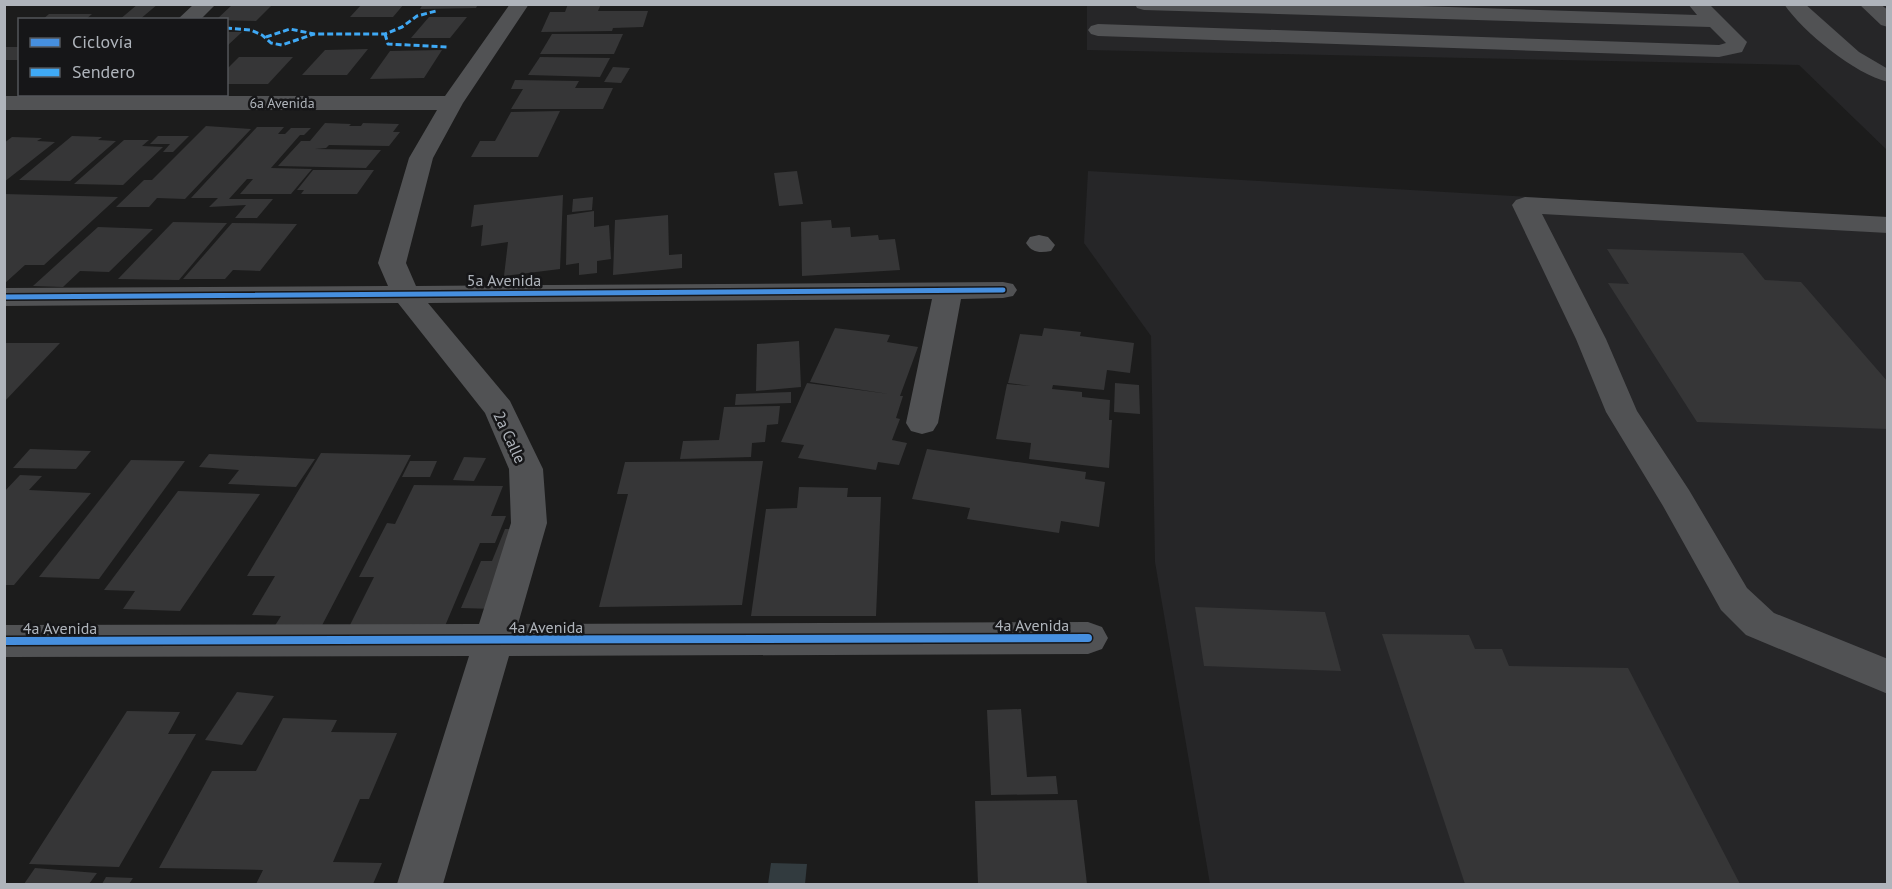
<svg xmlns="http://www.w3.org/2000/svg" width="1892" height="889" viewBox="0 0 1892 889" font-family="'PT Sans',sans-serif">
	<rect width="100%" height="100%" fill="#1c1c1c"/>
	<g fill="#262628">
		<path d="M1087,5H1887V150L1799,65L1087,50Z"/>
		<path d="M1088,171L1887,218V884H1210L1155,562L1151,336L1084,243Z"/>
	</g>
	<path fill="#323b3f" d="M771,863L807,864L805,884H768Z"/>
	<g fill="#363637">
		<path d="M138,4H158L139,20H119Z"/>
		<path d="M233,4H273L256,21L216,20Z"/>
		<path d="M362,4H404L393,17H350Z"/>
		<path d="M423,4H478L476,8L420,9Z"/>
		<path d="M568,4H601L598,11H648L643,27L613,28L612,31L541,32L550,12H565Z"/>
		<path d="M49,14H92L85,20H42Z"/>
		<path d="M429,17H467L450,38H411Z"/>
		<path d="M226,32H242L226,47Z"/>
		<path d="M552,34H623L614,54H540Z"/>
		<rect x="4" y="47" width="16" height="13"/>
		<path d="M368,49L347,75H302L325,50Z"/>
		<path d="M442,50L424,78L370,79L390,51Z"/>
		<path d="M239,57H293L268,84H226V70Z"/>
		<path d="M540,57L610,58L600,77L528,75Z"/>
		<path d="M613,67L630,68L621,83L604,82Z"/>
		<path d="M515,80L579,81L575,88H613L603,109H511L523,89H511Z"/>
		<path d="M560,111L538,157H471L480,141H495L511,112Z"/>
		<path d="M325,123L351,124L349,126H361L363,123L399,124L393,132H400L389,146L329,145L326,148L315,149L381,150L366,168L278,166L301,141H310Z"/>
		<path d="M206,126L251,129L185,199L157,198L149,207H116L144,180H152Z"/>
		<path d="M257,127H284L278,134H285L291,128H311L304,135H300L271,168L312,169L291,194H240L253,179H247L229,199H273L257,218H235L246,205L209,207L218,198H191Z"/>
		<path d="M72,136L102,137L98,140L116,141L70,181L19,180Z"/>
		<path d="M158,136H189L173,152H163L170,144H150Z"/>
		<path d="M12,137L42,138L37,141L55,142L4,182V143Z"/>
		<path d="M124,140H149L142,146L163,147L123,185L74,184Z"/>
		<path d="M313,170H374L357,194H301L304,190H297Z"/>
		<path d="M797,171L803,204L779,206L774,173Z"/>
		<path d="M4,194L118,197L44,265H25L4,284Z"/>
		<path d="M563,195L560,269L504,276L508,242L481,246L483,225L471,227L474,205Z"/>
		<path d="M593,197L592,210L572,212L573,199Z"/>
		<path d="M594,211V227L609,225L611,259L597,261V273L579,275V263L566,265L567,215Z"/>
		<path d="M668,215L669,255L682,254V268L613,275L615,220Z"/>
		<path d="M831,220L832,228L850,227L851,237L878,235L879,240L895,239L900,270L802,276L801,222Z"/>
		<path d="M173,222L227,223L179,280L118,279Z"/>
		<path d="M232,223L297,224L260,271L233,270L225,279H183Z"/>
		<path d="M98,227L153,229L109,272L80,271L63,287L33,286Z"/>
		<path d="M1607,249L1743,253L1765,280L1801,282L1888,382V429L1697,422L1608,283L1629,284Z"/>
		<path d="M835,328L890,335L887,342L918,347L900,396H903L896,418L900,419L892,440L907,443L899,465L878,462L876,470L798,458L804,445L781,442L807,383L889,394L810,382Z"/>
		<path d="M1044,328L1081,332L1080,336L1134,343L1130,373L1107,370L1104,390L1053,385L1052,389L1082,392V397L1110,400L1109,420H1112L1109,468L1029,459L1031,443L996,439L1007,384L1030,386L1008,383L1020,334L1042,336Z"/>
		<path d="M799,341L801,387L756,391L757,344Z"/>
		<path d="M4,343H60L4,402Z"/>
		<path d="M1115,383L1139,385L1140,414L1114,412Z"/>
		<path d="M791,392V403L735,405L736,394Z"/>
		<path d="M780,406L778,424L767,425L765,442L752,443L751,457L680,459L683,441L719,440L724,407Z"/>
		<path d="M30,449L91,451L76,469L13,468Z"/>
		<path d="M927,449L1086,472L1085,479L1105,482L1099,527L1061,521L1059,533L967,519L970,508L912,499Z"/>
		<path d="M321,453L411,455L318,633L271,632L281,616L252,615L275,576H247Z"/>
		<path d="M209,454L315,459L296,487L228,484L239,470L199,467Z"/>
		<path d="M464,457L486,458L474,481L453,480Z"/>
		<path d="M131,460L185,461L99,579L39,577Z"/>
		<path d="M410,461H437L430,477H402Z"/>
		<path d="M763,461L742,605L599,607L628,494H617L625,462Z"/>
		<path d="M20,475L42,476L29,490L91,493L14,585H4V492Z"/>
		<path d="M414,485L503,486L491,516H506L495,543H480L445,626L350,625L374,577H359L387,523L395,524Z"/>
		<path d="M799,487L848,488L847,497H881L876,616H751L766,509L797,508Z"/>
		<path d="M178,491L260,494L180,611L123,609L135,591L104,590Z"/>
		<path d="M505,529H525L494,609L461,608L481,561H492Z"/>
		<path d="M1195,607L1325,612L1341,671L1204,666Z"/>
		<path d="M1382,634L1469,635L1475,649H1502L1509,666L1628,668L1740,884H1465Z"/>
		<path d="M237,692L274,696L242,745L205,740Z"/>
		<path d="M1021,709L1027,777L1056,776L1058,794L991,795L987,710Z"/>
		<path d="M127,711L180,712L168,734H196L119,867L29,864Z"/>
		<path d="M283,718L337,720L331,732L397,733L369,799H360L333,862L382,863L373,884H256L263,870L159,868L212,771H256Z"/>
		<path d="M1077,800L1087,884H978L975,801Z"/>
		<path d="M35,868L97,873L89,884H24Z"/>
		<path d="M106,877L133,878L129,884H102Z"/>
	</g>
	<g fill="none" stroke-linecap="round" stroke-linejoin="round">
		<g fill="#515254" fill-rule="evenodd">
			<path d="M194,4H216L200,20H177Z"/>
			<path d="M510,4H529L463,103L433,158L406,263L416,286L1003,282L1013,284L1017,290L1013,296L1003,298L961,299L938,423L933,431L922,434L911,431L906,423L932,299L428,303L510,401L543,469L547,523L518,624L1088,622L1102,627L1108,638L1102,649L1088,654L509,656L443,884H397L469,656L4,657V625L479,624L511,523L509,469L485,413L398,303L4,306V288L388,286L378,263L409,158L437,110H4V96H445Z"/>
			<path d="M1135,4H1357L1697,15L1688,4H1709L1747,42L1742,52L1719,57L1098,36L1091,34L1088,30L1091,26L1098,24L1719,45L1726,43L1710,27L1144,10L1137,8Z"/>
			<path d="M1784,4H1805L1859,52L1888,69V82C1855,74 1803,32 1784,4Z"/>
			<path d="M1859,4H1880L1888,10V27L1881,25Z"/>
			<path d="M1525,197L1888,217V233L1542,214L1606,339L1637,411L1689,490L1747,588L1774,613L1888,659V694L1746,635L1721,610L1663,506L1606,412L1576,339L1512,205L1516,200Z"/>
			<path d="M1039,235L1048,237L1055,245L1051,251C1040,253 1032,253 1026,243L1030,237Z"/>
		</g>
		<g stroke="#3fa9f5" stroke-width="3" stroke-dasharray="6 3" stroke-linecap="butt">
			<path d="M226,28L251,30L262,35L271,43L282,45L314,34"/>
			<path d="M385,34L388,44L448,47"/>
			<path d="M266,37L290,29L314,34H385L402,27L417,16L436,11"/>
		</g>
		<defs>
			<path id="cycleway-far1" d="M4,297L1003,290"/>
			<path id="cycleway" d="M4,641L1088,638"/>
		</defs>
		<use href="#cycleway-far1" stroke="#161618" stroke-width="8"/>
		<use href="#cycleway" stroke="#161618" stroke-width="11"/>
		<use href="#cycleway-far1" stroke="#468fdf" stroke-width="5"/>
		<use href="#cycleway" stroke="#468fdf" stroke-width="8"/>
	</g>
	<g text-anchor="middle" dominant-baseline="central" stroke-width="5" stroke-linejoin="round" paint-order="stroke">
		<g font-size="14" fill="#afb4bb" stroke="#161618">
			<text x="282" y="103">6a Avenida</text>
		</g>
		<g font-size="16" fill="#afb4bb" stroke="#161618">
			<text x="504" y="280">5a Avenida</text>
			<text transform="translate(510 437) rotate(65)">2a Calle</text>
			<text x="1032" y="625">4a Avenida</text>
			<text x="546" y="627">4a Avenida</text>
			<text x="60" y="628">4a Avenida</text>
		</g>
	</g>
	<rect width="1892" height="889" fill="none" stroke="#afb4bb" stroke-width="12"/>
	<rect x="18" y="18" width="210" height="78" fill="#161618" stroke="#535559" stroke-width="1.5"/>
	<rect x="30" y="38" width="30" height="9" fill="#468fdf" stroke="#535559" stroke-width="1.5"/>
	<text x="72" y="48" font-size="18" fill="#afb4bb">Ciclovía</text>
	<rect x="30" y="68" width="30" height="9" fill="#3fa9f5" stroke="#535559" stroke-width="1.5"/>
	<text x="72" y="78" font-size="18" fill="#afb4bb">Sendero</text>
</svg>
